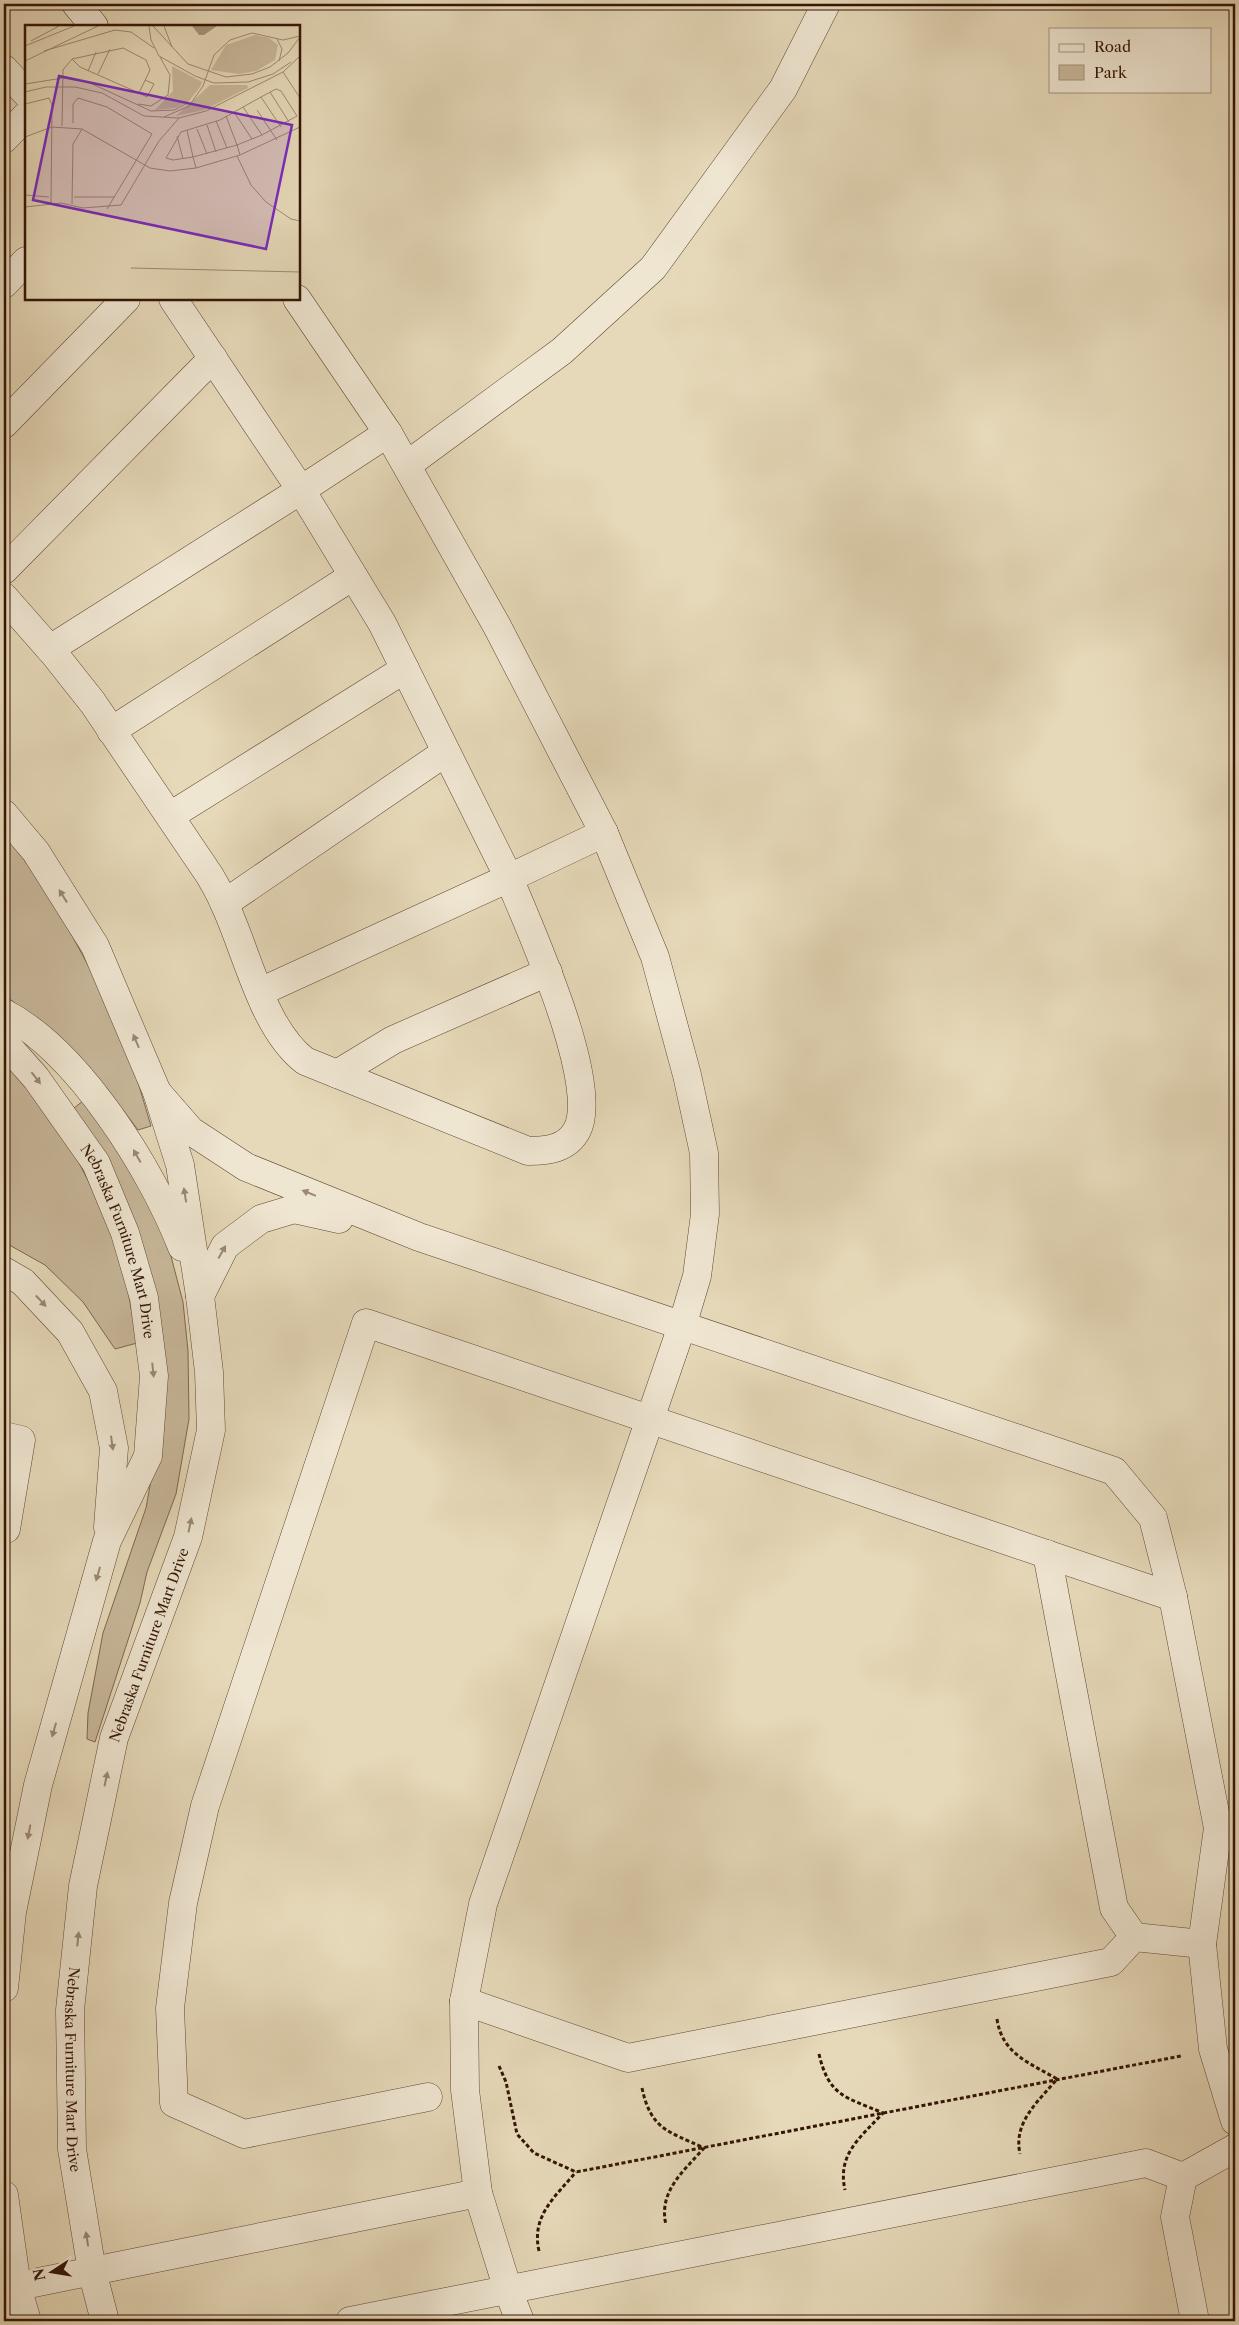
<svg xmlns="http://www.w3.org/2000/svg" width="1239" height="2325" viewBox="0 0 1239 2325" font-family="'Libre Caslon Text',serif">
	<rect width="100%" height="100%" fill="#e6d9b9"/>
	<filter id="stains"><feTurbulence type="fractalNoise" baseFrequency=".004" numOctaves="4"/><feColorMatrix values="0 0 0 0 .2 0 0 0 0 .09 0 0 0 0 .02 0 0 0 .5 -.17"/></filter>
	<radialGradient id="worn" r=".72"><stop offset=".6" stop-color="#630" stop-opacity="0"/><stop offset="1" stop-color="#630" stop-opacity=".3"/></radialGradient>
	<g fill="#c8b89b" stroke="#7e6650">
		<path d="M4,834L35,874L56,906L108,1002L135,1072L151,1126L138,1130L105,1086L23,1009L4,995Z"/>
		<path d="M4,1059C61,1116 109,1209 127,1287C131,1306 134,1325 137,1343L115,1349L83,1302L45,1265L4,1242Z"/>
		<path d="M84,1100L112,1136L167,1241L183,1302L188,1351L189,1419L176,1494L147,1572L140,1603L95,1742L87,1739L88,1713L103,1633L146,1508L165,1401L73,1109Z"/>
	</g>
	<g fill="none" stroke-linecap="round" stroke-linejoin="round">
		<defs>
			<g id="minor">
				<path d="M76,4L94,26"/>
				<path d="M4,69L26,93"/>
				<path d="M4,139L26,116"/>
				<path d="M4,284L26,261"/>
				<path d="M297,299L388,433L497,626L604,833L655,957L687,1075L704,1153L705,1214L697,1276L682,1326L483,1904L464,2001L465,2090L478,2193L508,2290L520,2321"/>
				<path d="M4,424L126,299"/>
				<path d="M407,465L562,351L653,268L783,89L826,4"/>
				<path d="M4,570L213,358"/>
				<path d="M4,597L55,655L93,703L210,876C215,885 220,893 224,903C247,951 262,1028 305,1061L528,1151C547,1151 567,1149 577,1130C601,1084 529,927 509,878L604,833"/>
				<path d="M50,649L301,490L173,299"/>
				<path d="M111,731L353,576"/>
				<path id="s1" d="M4,814L36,852L95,946L157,1092L180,1165L200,1296L209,1372L211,1430L188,1537L114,1738L83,1886L70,2010L72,2149L92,2271L105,2321"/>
				<path d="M170,816L405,669"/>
				<path d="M225,903L446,752"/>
				<path d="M260,992L509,878L382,623L301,490L388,433"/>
				<path d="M4,1013C79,1052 152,1170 182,1247"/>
				<path id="s2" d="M4,1042L36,1078L96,1163L125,1233L144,1298L154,1376L148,1456L107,1541L38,1785L12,1912L4,1988"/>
				<path d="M337,1074L393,1040L548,972"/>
				<path d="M157,1092L191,1131L246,1167L419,1237L1114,1471L1153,1518L1173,1597L1218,1828L1202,1944L1213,2049L1235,2121"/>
				<path d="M4,1271L23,1282L70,1332L103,1391L114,1448L108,1527"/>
				<path d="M200,1296L225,1246L261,1219L294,1209L339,1219"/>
				<path d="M4,1436L21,1440L6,1529"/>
				<path d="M1047,1554L1114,1908L1134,1937"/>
				<path d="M464,2001L628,2058L1111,1962L1134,1937L1202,1944"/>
				<path d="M428,2097L244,2134L174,2103L170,2008L183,1903L205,1806L366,1323L1173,1597"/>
				<path d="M4,2195L17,2287L27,2321"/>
				<path d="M4,2289L478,2193"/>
				<path d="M350,2321L1146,2163L1183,2177"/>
				<path d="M1195,2321L1175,2217L1183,2177L1235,2148"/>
			</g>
		</defs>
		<use href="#minor" stroke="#604633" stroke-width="29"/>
		<g stroke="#341506" stroke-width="3" stroke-dasharray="4 2.5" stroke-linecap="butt">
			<path d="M997,2019C1002,2054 1030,2063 1057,2079C1038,2102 1013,2122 1020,2154"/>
			<path d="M819,2054C829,2097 846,2097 883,2113C860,2138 837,2154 845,2190"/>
			<path d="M499,2066L506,2082L517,2134L534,2153L576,2172L1181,2056"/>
			<path d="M642,2088C651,2130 668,2131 704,2148C684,2171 658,2191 666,2225"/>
			<path d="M539,2251C531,2216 555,2197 576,2172"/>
		</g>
		<use href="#minor" stroke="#efe6d2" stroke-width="28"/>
	</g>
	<defs><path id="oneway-solid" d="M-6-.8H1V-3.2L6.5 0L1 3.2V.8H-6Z" transform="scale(1.25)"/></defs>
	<g fill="#9b8876">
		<use href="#oneway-solid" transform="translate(63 896) rotate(-122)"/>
		<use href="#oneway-solid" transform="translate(136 1041) rotate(-113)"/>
		<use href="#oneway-solid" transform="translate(36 1078) rotate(52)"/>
		<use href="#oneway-solid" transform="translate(137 1156) rotate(-119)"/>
		<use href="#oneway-solid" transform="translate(309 1193) rotate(-158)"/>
		<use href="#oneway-solid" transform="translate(185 1195) rotate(-99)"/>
		<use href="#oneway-solid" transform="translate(222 1252) rotate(-61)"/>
		<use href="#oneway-solid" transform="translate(41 1301) rotate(47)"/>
		<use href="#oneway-solid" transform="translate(153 1370) rotate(84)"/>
		<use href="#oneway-solid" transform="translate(112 1443) rotate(82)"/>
		<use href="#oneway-solid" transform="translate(190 1525) rotate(-78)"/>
		<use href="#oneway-solid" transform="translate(98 1574) rotate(106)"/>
		<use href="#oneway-solid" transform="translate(54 1730) rotate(106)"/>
		<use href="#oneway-solid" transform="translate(106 1779) rotate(-78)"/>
		<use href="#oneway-solid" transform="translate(29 1832) rotate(101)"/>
		<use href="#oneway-solid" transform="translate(78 1939) rotate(-84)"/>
		<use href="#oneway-solid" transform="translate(87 2239) rotate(-99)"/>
	</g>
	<g text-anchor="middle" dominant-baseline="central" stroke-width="4" stroke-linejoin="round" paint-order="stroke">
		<g font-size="14" fill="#341506" stroke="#efe6d2">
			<text stroke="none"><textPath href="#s2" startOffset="234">Nebraska Furniture Mart Drive</textPath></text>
			<text transform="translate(149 1645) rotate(-70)">Nebraska Furniture Mart Drive</text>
			<text stroke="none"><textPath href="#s1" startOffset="1322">Nebraska Furniture Mart Drive</textPath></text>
		</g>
	</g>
	<g transform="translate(25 25)">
		<rect width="275" height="275" fill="#e6d9b9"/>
		<path d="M230,10L244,13L253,20L250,35L231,46L214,49L186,45L201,20ZM147,41L177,57L175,62L164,76L150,83L130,85L148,66ZM185,60H222L223,63L179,85L151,91Z" fill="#c8b89b"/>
		<path d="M167,1H192L179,10H174Z" fill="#a9967c"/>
		<path fill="none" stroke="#9f8b71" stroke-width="1" d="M124,1L126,15L134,31L170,51L189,58L223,57L248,49L266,37M128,1L163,39L201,52L227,49L245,42L263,28L275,12M139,1L147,22M252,14L257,24L254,36M6,16L34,1M0,21L49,1M19,26L90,5L106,7L129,23M0,36L73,1M63,46L71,27M258,47L275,73M73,49L85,24M0,59L38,53L63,57L126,86L149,85L163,78M0,67L21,62H50L77,68L119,91L154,93L181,86L258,47L275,31M245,67L264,97M114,68L122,72L129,59L120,55M236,72L256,102M0,79L24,73L27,80L26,179M113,79L126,81L143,70L145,50L135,32M232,85L252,115M209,87L227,114M201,91L212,120L237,110M139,92L164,81L178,61L189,30L205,15L227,8L258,15L275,11M191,96L202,123M48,98V79L53,73L82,82L127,109L82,184M182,100L191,127M37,101L38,45L47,34L98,23L121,35L125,45L114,68L55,42L47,34M172,104L182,129M162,105L168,132L212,120L215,130M152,111L158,134M0,112L27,102L57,104L125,143L145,146L171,143L215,130L275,102M212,131L226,160L241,177L266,194L275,196M171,143L168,132L148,135L141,133L156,107L195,95L236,72L251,64L256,66L272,91L237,110L218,82M0,170L24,172M49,172H89M47,179L48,119L57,104M0,182L36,178L58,183L96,180L134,116L154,93M106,243L275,247"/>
		<path fill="#7b2cbf" fill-opacity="0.15" stroke="#7b2cbf" stroke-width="2.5" d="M34,51L267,100L241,224L8,175Z"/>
		<rect width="275" height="275" fill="none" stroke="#341506" stroke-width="2.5"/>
	</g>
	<rect width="1239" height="2325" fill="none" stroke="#e6d9b9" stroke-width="20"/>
	<rect x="5" y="5" width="1229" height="2315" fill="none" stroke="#341506" stroke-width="2.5"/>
	<rect x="10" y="10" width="1219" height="2305" fill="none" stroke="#341506"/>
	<rect x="1049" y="28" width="162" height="65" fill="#efe6d2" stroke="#a49280"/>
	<rect x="1059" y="44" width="25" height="8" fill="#efe6d2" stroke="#a49280"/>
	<text x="1094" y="52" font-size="15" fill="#341506">Road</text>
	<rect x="1059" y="65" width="25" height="15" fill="#c8b89b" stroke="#a49280"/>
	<text x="1094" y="78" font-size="15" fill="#341506">Park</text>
	<g transform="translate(52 2272) rotate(258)" stroke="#efe6d2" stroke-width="4" paint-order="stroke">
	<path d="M0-4L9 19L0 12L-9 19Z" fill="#341506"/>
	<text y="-8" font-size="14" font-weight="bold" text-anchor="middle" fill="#341506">N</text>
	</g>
	<rect width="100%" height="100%" filter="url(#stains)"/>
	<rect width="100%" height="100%" fill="url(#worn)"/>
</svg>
